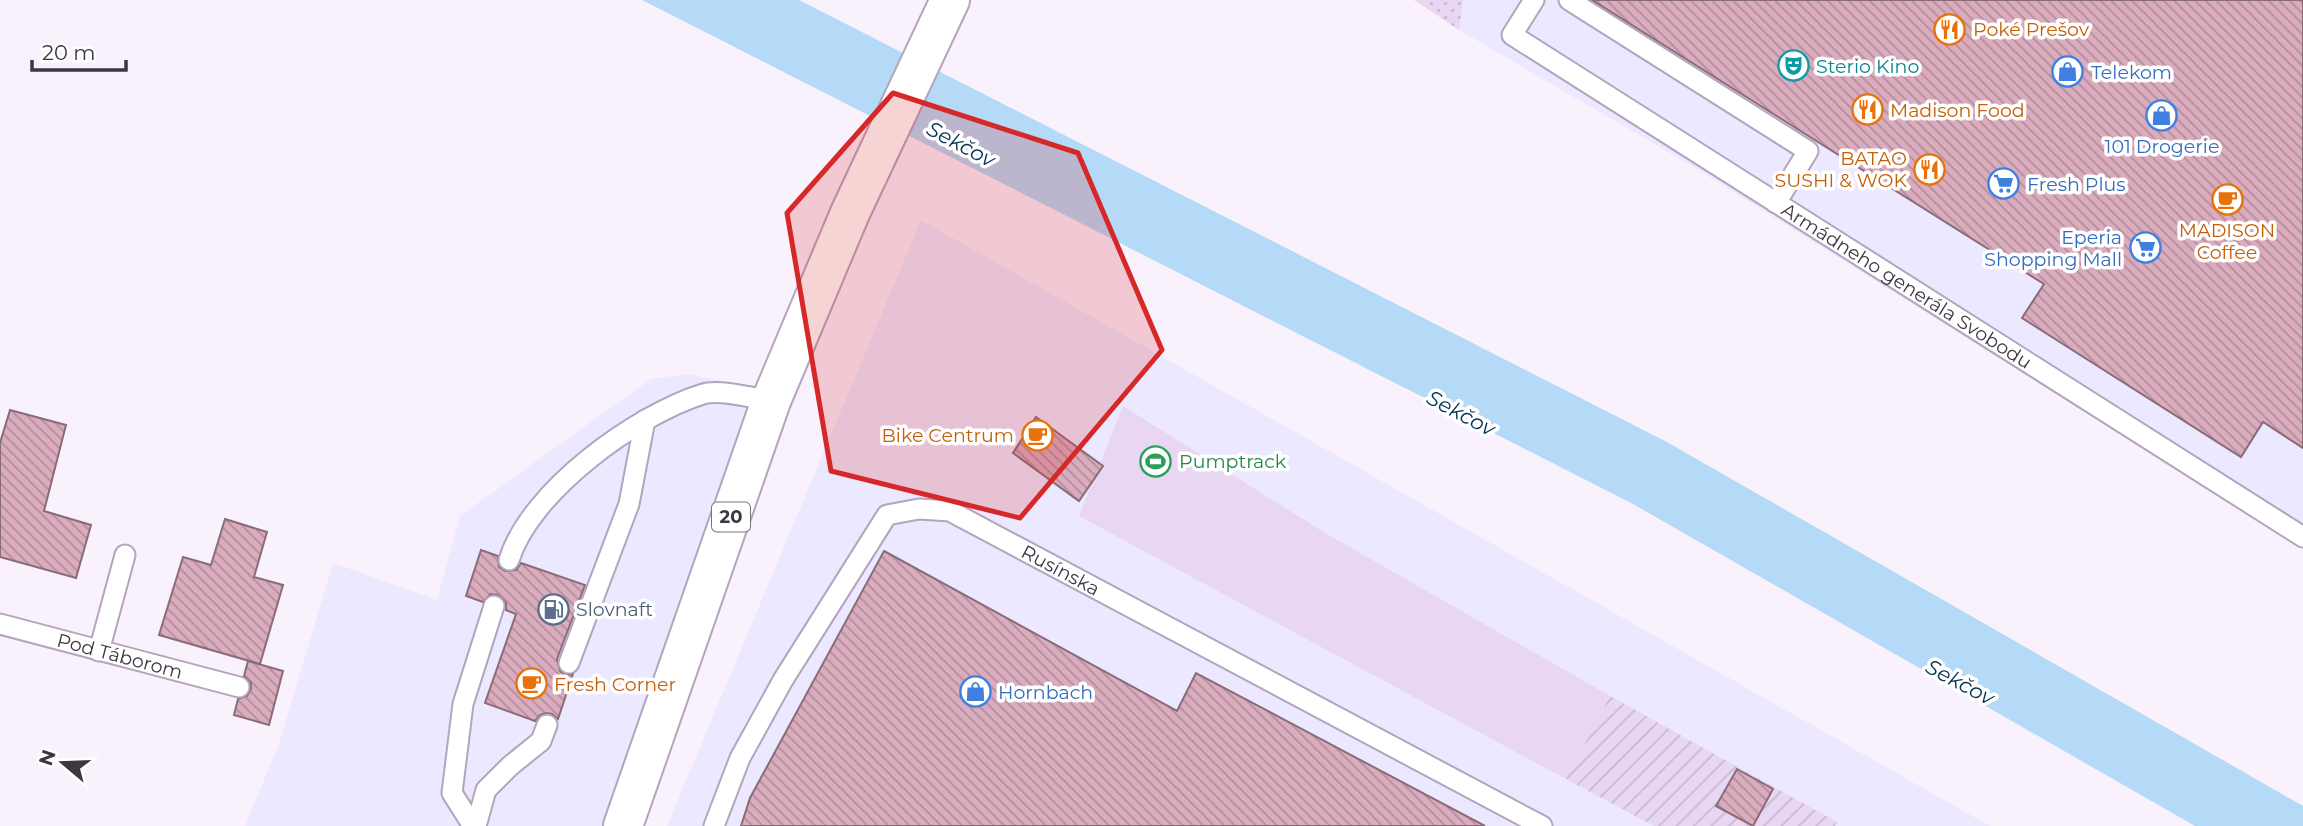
<svg xmlns="http://www.w3.org/2000/svg" width="2303" height="826" viewBox="0 0 2303 826" font-family="Montserrat,sans-serif">
	<defs>
		<pattern id="park-dots" width="8" height="8" patternUnits="userSpaceOnUse" patternTransform="scale(1.75)"><rect width="8" height="8" fill="#e8d6f3"/><path d="M2 2h.1M6 6h.1" fill="none" stroke="#c8b8d2" stroke-width="1.8" stroke-linecap="round"/></pattern>
		<pattern id="garden-furrows" width="10" height="10" patternUnits="userSpaceOnUse" patternTransform="scale(1.75)"><rect width="10" height="10" fill="#e8d6f3"/><path d="M-1 1l2-2M0 10L10 0M9 11l2-2" fill="none" stroke="#c8b8d2"/></pattern>
		<pattern id="building-back-hatch" width="6" height="6" patternUnits="userSpaceOnUse" patternTransform="scale(1.75)"><rect width="6" height="6" fill="#daacbd"/><path d="M-1 5l2 2M0 0l6 6M5-1l2 2" fill="none" stroke="#b28d9b"/></pattern>
	</defs>
	<rect width="100%" height="100%" fill="#f9f2fd"/>
	<g fill="#ebe8ff">
		<path d="M1463,0H2303V549L1694,167L1459,30Z"/>
		<path d="M921,220L1990,826H667Z"/>
		<path d="M688,374L770,391L613,826H245L279,744L333,563L437,600L460,516L651,379Z"/>
	</g>
	<path fill="#e8d6f3" d="M1123,406L1325,533L1610,696L1566,779L1079,516Z"/>
	<path fill="url(#park-dots)" d="M1414,0H1463L1459,30Z"/>
	<path fill="url(#garden-furrows)" d="M1610,696L1837,822L1835,826H1654L1566,779Z"/>
	<path fill="#b4daf8" d="M642,0H799L1667,442L2303,806V826H2195L1633,504Z"/>
	<g fill="url(#building-back-hatch)" stroke="#896c77" stroke-width="2">
		<path d="M1592,0H2303V448L2263,422L2241,457L2022,318L2044,284Z"/>
		<path d="M10,410L66,425L44,511L91,525L76,578L0,557V443Z"/>
		<path d="M1036,417L1103,466L1079,501L1013,453Z"/>
		<path d="M225,519L267,532L254,577L283,585L260,664L159,635L183,557L211,565Z"/>
		<path d="M481,550L498,556L499,567L505,571L516,570L521,563L585,585L557,659L560,671L565,675L573,674L558,719L552,714L546,713L540,715L535,721L485,703L516,614L506,610V603L498,595L491,594L483,602L466,596Z"/>
		<path d="M884,551L1177,711L1196,673L1485,826H741L750,798Z"/>
		<path d="M248,661L283,671L269,725L234,715L238,699L247,696L251,689V683L244,676Z"/>
		<path d="M1737,769L1773,789L1753,826L1716,806Z"/>
	</g>
	<g fill="none" stroke-linecap="round" stroke-linejoin="round">
		<defs>
			<g id="lane">
				<path id="s1" d="M1534,0L1512,35L2303,537"/>
				<path d="M1569,0L1808,151L1776,203"/>
				<path d="M509,560C530,491 636,415 703,394C720,389 753,398 771,401"/>
				<path id="s2" d="M0,624L239,687"/>
				<path d="M99,651L125,555"/>
				<path d="M569,663L629,504L645,420"/>
				<path d="M473,826L452,793L463,704L494,606"/>
				<path d="M476,826L486,790L510,766L541,741L547,725"/>
				<path id="s3" d="M714,826L740,758L783,680L887,515L919,509L950,511L1542,826"/>
			</g>
			<path id="primary" d="M623,826L771,401L850,213L950,0"/>
		</defs>
		<use href="#lane" stroke="#b4a4bd" stroke-width="23"/>
		<use href="#primary" stroke="#b4a4bd" stroke-width="42"/>
		<use href="#lane" stroke="#fff" stroke-width="19"/>
		<use href="#primary" stroke="#fff" stroke-width="38"/>
	</g>
	<path fill="#d62828" fill-opacity="0.2" stroke="#d62828" stroke-width="5" stroke-linejoin="round" d="M893,93L1078,153L1162,350L1020,518L831,471L787,213Z"/>
	<defs>
		<symbol id="restaurant-ring" viewBox="-11 -11 22 22"><circle r="9.5" fill="#fff" stroke="#e8710a" stroke-width="1.5"/><path d="M-5-6h1v4h1v-4h1v4h1v-4h1v5L-1.5 .5V6h-2V.5L-5-1ZM5-6V6H3V1.5H1.5Q1.5-4 5-6Z" fill="#e8710a"/></symbol>
		<symbol id="theatre-ring" viewBox="-11 -11 22 22"><circle r="9.5" fill="#fff" stroke="#0f9aa8" stroke-width="1.5"/><path d="M-5-5.5Q0-4 5-5.5V0Q5 5 0 6Q-5 5-5 0ZM-3.3-2.5H-1v1.5H-3.3ZM1-2.5H3.3v1.5H1ZM-2.8 1Q0 5.5 2.8 1Z" fill="#0f9aa8"/></symbol>
		<symbol id="shop-ring" viewBox="-11 -11 22 22"><circle r="9.5" fill="#fff" stroke="#3f7fe0" stroke-width="1.5"/><path d="M-5-2.5h2.3a2.7 3.5 0 0 1 5.4 0H5L5.5 6h-11ZM-1.5-2.5h3a1.5 2.3 0 0 0-3 0Z" fill="#3f7fe0"/></symbol>
		<symbol id="supermarket-ring" viewBox="-11 -11 22 22"><circle r="9.5" fill="#fff" stroke="#3f7fe0" stroke-width="1.5"/><path d="M-6-5.5h2.5l.6 2H6L4.5 2H-2.5L-4.4-4H-6ZM-1.5 3.2a1.3 1.3 0 1 0 .1 0ZM3 3.2a1.3 1.3 0 1 0 .1 0Z" fill="#3f7fe0"/></symbol>
		<symbol id="cafe-ring" viewBox="-11 -11 22 22"><circle r="9.5" fill="#fff" stroke="#e8710a" stroke-width="1.5"/><path d="M-5.5-4.5H6V0H3Q3 3.5 0 3.5H-2.5Q-5.5 3.5-5.5 0ZM3-3.2v2h1.7v-2ZM-6 4.5H4V6H-6Z" fill="#e8710a"/></symbol>
		<symbol id="stadium-ring" viewBox="-11 -11 22 22"><circle r="9.5" fill="#fff" stroke="#2e9e5b" stroke-width="1.5"/><path d="M0-5a6.5 5 0 1 0 0 10a6.5 5 0 1 0 0-10ZM-3.5-1.8h7v3.6h-7Z" fill="#2e9e5b"/></symbol>
		<symbol id="fuel-ring" viewBox="-11 -11 22 22"><circle r="9.5" fill="#fff" stroke="#5c6f8a" stroke-width="1.5"/><path d="M-5.5-6h7V0h2V4h1.3V-2.5L3-4.5l.8-.8L6-3V5H2.5V1h-1V6h-7ZM-4.2-4.7v3.2H.2V-4.7Z" fill="#5c6f8a"/></symbol>
	</defs>
	<g fill-rule="evenodd">
		<use href="#restaurant-ring" x="1932" y="12" width="35" height="35"/>
		<use href="#theatre-ring" x="1776" y="48" width="35" height="35"/>
		<use href="#shop-ring" x="2050" y="54" width="35" height="35"/>
		<use href="#restaurant-ring" x="1850" y="92" width="35" height="35"/>
		<use href="#shop-ring" x="2144" y="98" width="35" height="35"/>
		<use href="#restaurant-ring" x="1912" y="152" width="35" height="35"/>
		<use href="#supermarket-ring" x="1986" y="166" width="35" height="35"/>
		<use href="#cafe-ring" x="2210" y="182" width="35" height="35"/>
		<use href="#supermarket-ring" x="2128" y="230" width="35" height="35"/>
		<use href="#cafe-ring" x="1020" y="418" width="35" height="35"/>
		<use href="#stadium-ring" x="1138" y="444" width="35" height="35"/>
		<use href="#fuel-ring" x="536" y="592" width="35" height="35"/>
		<use href="#cafe-ring" x="514" y="666" width="35" height="35"/>
		<use href="#shop-ring" x="958" y="674" width="35" height="35"/>
	</g>
	<g text-anchor="middle" dominant-baseline="central" stroke-width="7" stroke-linejoin="round" paint-order="stroke">
		<rect fill="#fff" stroke="#77737a" stroke-width="2" x="712" y="502.5" width="38" height="29" rx="5"/>
		<g font-size="18" font-weight="bold" fill="#3d3741">
			<text x="731" y="517">20</text>
		</g>
		<g font-size="19" fill="#c56008" stroke="#fff" text-anchor="start">
			<text x="1973" y="29">Poké Prešov</text>
			<text x="1890" y="110">Madison Food</text>
			<text x="1907" y="158" text-anchor="end">BATAO<tspan x="1907" dy="22">SUSHI &amp; WOK</tspan></text>
			<text x="2227" y="230" text-anchor="middle">MADISON<tspan x="2227" dy="22">Coffee</tspan></text>
			<text x="1014" y="435" text-anchor="end">Bike Centrum</text>
			<text x="554" y="684">Fresh Corner</text>
		</g>
		<g font-size="19" fill="#0d838f" stroke="#fff" text-anchor="start">
			<text x="1816" y="66">Sterio Kino</text>
		</g>
		<g font-size="19" fill="#366cbe" stroke="#fff" text-anchor="start">
			<text x="2091" y="72">Telekom</text>
			<text x="2162" y="146" text-anchor="middle">101 Drogerie</text>
			<text x="2027" y="184">Fresh Plus</text>
			<text x="2122" y="237" text-anchor="end">Eperia<tspan x="2122" dy="22">Shopping Mall</tspan></text>
			<text x="998" y="692">Hornbach</text>
		</g>
		<g font-size="19" fill="#3d3741" stroke="#fff">
			<text stroke="none"><textPath href="#s1" startOffset="509">Armádneho generála Svobodu</textPath></text>
			<text stroke="none"><textPath href="#s3" startOffset="546">Rusínska</textPath></text>
			<text stroke="none"><textPath href="#s2" startOffset="124">Pod Táborom</textPath></text>
		</g>
		<g font-size="19" fill="#27864d" stroke="#fff" text-anchor="start">
			<text x="1179" y="461">Pumptrack</text>
		</g>
		<g font-size="19" fill="#4e5e75" stroke="#fff" text-anchor="start">
			<text x="576" y="609">Slovnaft</text>
		</g>
		<g font-size="21" font-style="italic" fill="#033451" stroke="#fff">
			<text transform="translate(961 144) rotate(28)">Sekčov</text>
			<text transform="translate(1461 413) rotate(28)">Sekčov</text>
			<text transform="translate(1960 682) rotate(28)">Sekčov</text>
		</g>
	</g>
	<g transform="translate(63 763) rotate(289)" stroke="#ffffff" stroke-width="5" paint-order="stroke">
	<path d="M0-5L12 26L0 18L-12 26Z" fill="#3d3741"/>
	<text y="-10" font-size="19" font-weight="bold" text-anchor="middle" fill="#3d3741">N</text>
	</g>
	<path d="M32 60v10h94v-10" fill="none" stroke="#3d3741" stroke-width="3.5"/>
	<text x="42" y="60" font-size="21" fill="#3d3741" stroke="#ffffff" stroke-width="5" paint-order="stroke">20 m</text>
</svg>
